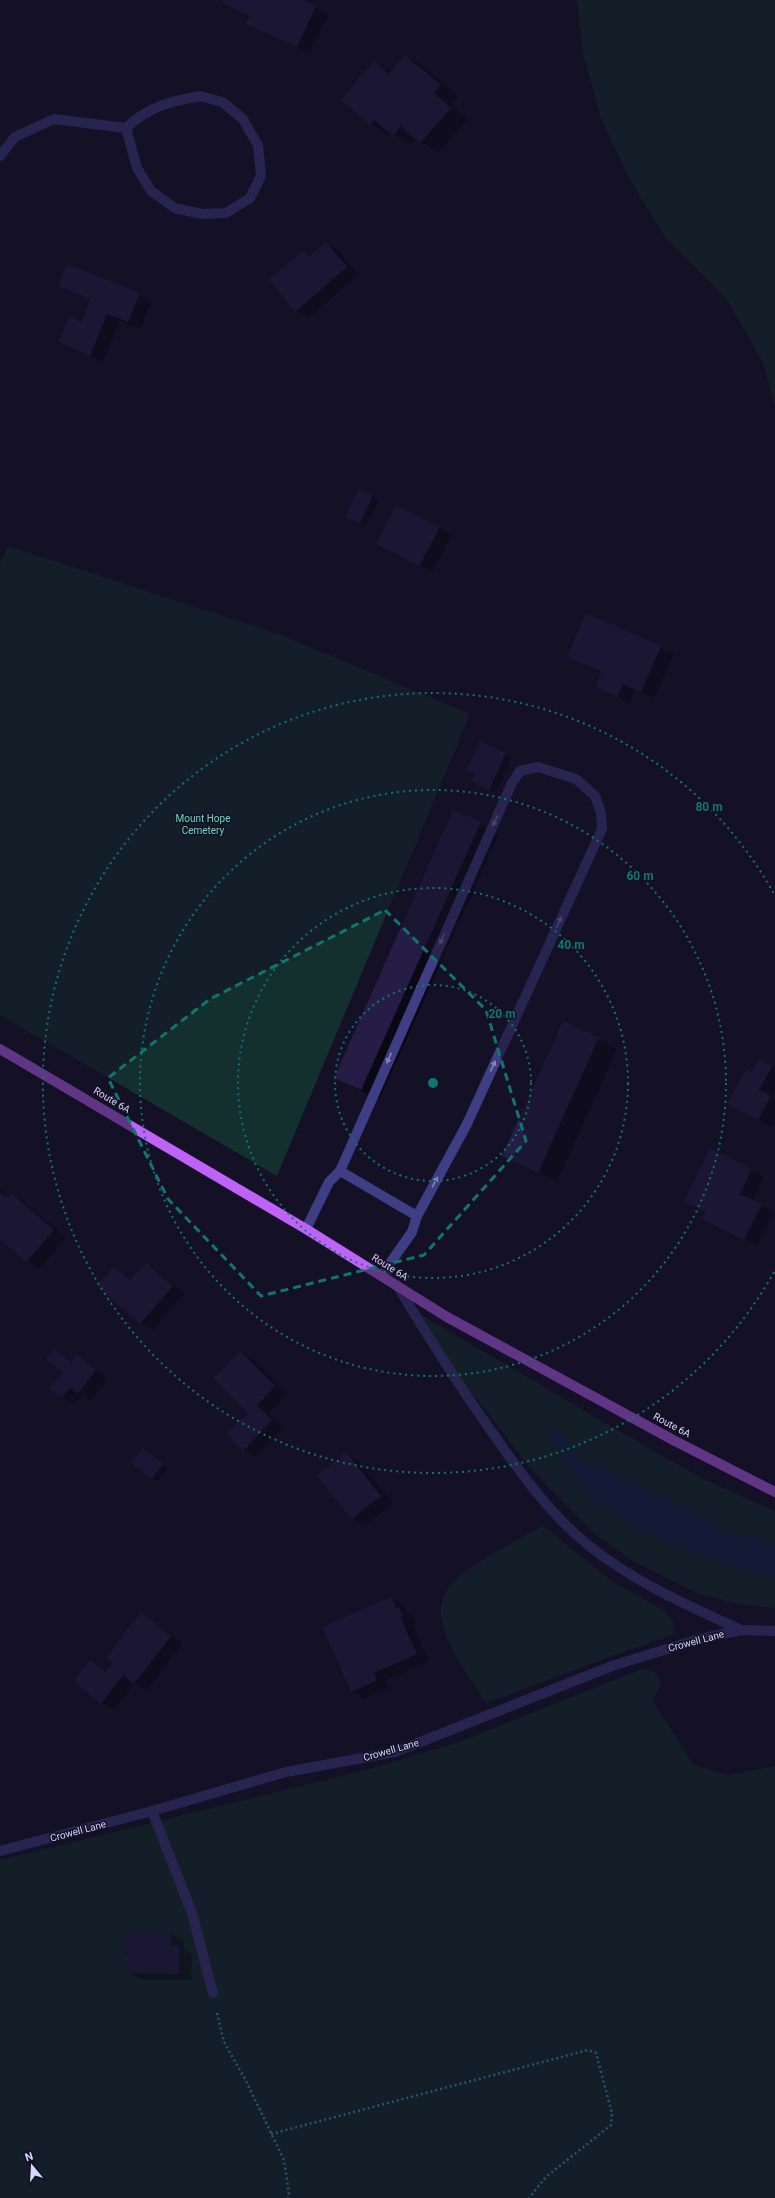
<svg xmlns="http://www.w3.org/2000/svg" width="775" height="2198" viewBox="0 0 775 2198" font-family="Roboto,sans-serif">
	<rect width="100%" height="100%" fill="#141026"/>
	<g fill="#13302e">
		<path d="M577,0H775V406L763,362L727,300L664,236L630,180L601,119L583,52Z"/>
		<path d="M8,546L281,635L470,714L277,1176L0,1015V563Z"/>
		<path d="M418,1314L421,1315L655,1452L710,1482L775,1511V1608L744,1605L699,1594L633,1561L595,1534L529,1467L486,1410L415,1326L413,1317Z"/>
		<path d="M543,1526L612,1581L666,1612C673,1620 675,1625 673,1635L612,1656L486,1703C474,1684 459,1664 449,1643C443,1629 437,1607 445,1593C459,1568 517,1541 543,1526Z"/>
		<path d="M642,1669C666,1673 662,1683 653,1701L693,1764L727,1775L775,1766V2198H0V1860L355,1773L462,1741Z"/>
	</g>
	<path fill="#10274a" d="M549,1428C567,1431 569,1448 578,1461L596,1465L652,1493L692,1509L728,1534L763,1539L775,1544V1577L729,1565L672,1544L626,1523L594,1501L552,1441L548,1432Z"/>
	<g fill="#0007">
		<path d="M224,0H301L328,14L310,54L247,24L251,17L223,3Z"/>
		<path d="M406,56L424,67L458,96L451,104L468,119L439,153L417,139L412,145L391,132L388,135L370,124L374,63L391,72Z"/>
		<path d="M326,243L338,250L359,274L309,318L296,311L304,251L312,256Z"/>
		<path d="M60,286L139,294L152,301L141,329L120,321L103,362L60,342L82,323L91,300Z"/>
		<path d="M372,496L379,500L366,526L353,520Z"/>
		<path d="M439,528L452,535L432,572L390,550Z"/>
		<path d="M587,614L674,654L654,698L636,690L630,703L609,694L596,686L602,673L568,657Z"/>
		<path d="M480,742L512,757L496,792L478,784L476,774Z"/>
		<path d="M454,811L499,834L379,1100L335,1078Z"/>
		<path d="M563,1022L617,1049L557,1182L503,1156Z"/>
		<path d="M759,1060L775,1069V1090L771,1098L775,1100V1119L771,1127L741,1110L752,1074Z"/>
		<path d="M710,1149L764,1177L753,1201L774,1212L757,1246L703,1219L707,1212L685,1201Z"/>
		<path d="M0,1189L8,1196L11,1194L23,1201L66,1237L39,1269L27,1261L0,1238Z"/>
		<path d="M146,1264L158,1271L184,1294L153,1330L140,1323L114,1268L132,1280Z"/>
		<path d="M55,1350L72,1361L77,1355L108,1378L91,1401L82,1395L75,1405L62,1397L64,1372Z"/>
		<path d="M240,1352L253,1360L287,1394L269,1413L284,1428L256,1457L244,1450L249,1413Z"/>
		<path d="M143,1449L168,1468L158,1481L152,1478Z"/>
		<path d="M346,1454L359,1461L393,1503L365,1526L352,1518L318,1476Z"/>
		<path d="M391,1598L404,1605L407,1612L412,1615L415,1623L412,1624L429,1661L386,1680L389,1688L364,1699L352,1692L323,1628Z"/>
		<path d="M142,1614L183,1644L147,1690L135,1683L114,1710L102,1703L90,1661L107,1672L114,1664Z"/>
		<path d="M126,1933L171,1934L184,1941V1949L192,1954L191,1980H142L130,1973V1955L125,1953Z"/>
	</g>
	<g fill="#251d46">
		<path d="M223,0H303L316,6L297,47L246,24L250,16L222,3Z"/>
		<path d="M405,55L441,85L434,93L451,108L420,143L401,126L393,136L374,120L370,125L341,100L374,61L389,74Z"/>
		<path d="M326,242L347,267L295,312L269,280L304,250L309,256Z"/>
		<path d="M67,264L140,293L128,322L107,314L90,356L59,342L69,317L82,322L90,299L58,286Z"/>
		<path d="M359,488L373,495L360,523L345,517Z"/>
		<path d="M396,505L440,527L419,566L376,544Z"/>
		<path d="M586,613L661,646L641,692L623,684L617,697L595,687L602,672L567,657Z"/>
		<path d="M480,741L506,753L489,790L471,781L475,774L466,770Z"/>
		<path d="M453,810L481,822L361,1090L334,1078Z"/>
		<path d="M563,1021L599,1037L538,1173L502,1156Z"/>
		<path d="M759,1059L772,1066L759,1090L771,1096L758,1120L727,1103L746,1069L751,1073Z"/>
		<path d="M710,1148L752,1169L740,1194L762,1204L744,1240L702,1219L706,1212L684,1201Z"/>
		<path d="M0,1192L7,1197L11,1193L54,1230L26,1262L0,1240Z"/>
		<path d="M146,1263L173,1286L140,1324L97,1286L114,1267L130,1280Z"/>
		<path d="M54,1349L71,1362L76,1354L96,1370L78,1394L70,1388L62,1398L49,1389L63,1372L46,1359Z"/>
		<path d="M240,1351L275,1386L257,1405L272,1420L243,1451L226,1434L248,1413L213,1379Z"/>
		<path d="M143,1448L163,1464L151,1479L131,1462Z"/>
		<path d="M346,1452L381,1496L351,1519L317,1476Z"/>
		<path d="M391,1597L396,1608L399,1607L403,1616L400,1617L417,1654L374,1673L377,1681L351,1692L322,1627Z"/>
		<path d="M141,1612L171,1636L134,1684L123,1675L101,1704L73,1681L90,1660L106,1672L113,1664L106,1658Z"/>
		<path d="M125,1932L171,1933V1946L179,1945V1974L128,1973L129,1953H124Z"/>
	</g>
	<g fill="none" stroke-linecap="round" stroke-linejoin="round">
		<g stroke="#34b4ab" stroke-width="2.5" stroke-dasharray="2 3" stroke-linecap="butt">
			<path d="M217,2013L224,2042L245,2079L284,2160L289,2194L288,2198"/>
			<path d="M271,2134L588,2050L596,2053L612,2113L611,2125L546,2177L529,2198"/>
		</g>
		<g stroke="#3f3d83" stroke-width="10">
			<path d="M200,96L222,102L242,118L258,145L261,176L250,198L226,213L202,214L175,208L151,191L137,168L126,128C150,106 168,102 200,96Z"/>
			<path d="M0,156L15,137L54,119L126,128"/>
			<path d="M340,1171L511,785L520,771L538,767L576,779L595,796L601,813L602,829L467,1124L417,1216"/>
			<path d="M306,1229L329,1182L340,1171L417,1216L412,1232L381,1276"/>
			<path d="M397,1285C428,1337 459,1386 494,1435C522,1475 550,1514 588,1545C634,1582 687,1605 741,1630"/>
			<path d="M152,1811L192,1913L213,1993"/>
			<path d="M0,1851L152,1811L286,1772L395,1752L612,1666L699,1639L741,1630L775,1631"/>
		</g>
		<path stroke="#bf62f9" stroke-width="10" d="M0,1049L306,1229L447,1317L675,1441L775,1492"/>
	</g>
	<defs><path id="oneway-solid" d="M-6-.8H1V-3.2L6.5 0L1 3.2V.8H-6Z"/></defs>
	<g fill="#8582ba">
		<use href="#oneway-solid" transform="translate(495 821) rotate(114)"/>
		<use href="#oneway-solid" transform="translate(559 922) rotate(-65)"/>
		<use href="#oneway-solid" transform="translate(442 939) rotate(114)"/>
		<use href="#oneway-solid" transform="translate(389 1058) rotate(114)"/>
		<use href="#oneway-solid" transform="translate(493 1066) rotate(-65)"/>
		<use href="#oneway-solid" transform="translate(435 1182) rotate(-62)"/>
	</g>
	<path d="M0 0H775V2198H0ZM385,910L486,1010L526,1141L424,1255L261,1296L168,1199L108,1078L210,999Z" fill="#141026" fill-opacity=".55" fill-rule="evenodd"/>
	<path fill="none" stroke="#0f766e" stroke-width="3" stroke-dasharray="8 5" stroke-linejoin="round" d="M385,910L486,1010L526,1141L424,1255L261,1296L168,1199L108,1078L210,999Z"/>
	<g fill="none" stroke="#0f766e" stroke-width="2" stroke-dasharray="2 4">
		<circle cx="433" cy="1083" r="98"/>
		<circle cx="433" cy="1083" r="195"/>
		<circle cx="433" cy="1083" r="293"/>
		<path d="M774 1272A390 390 0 1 1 774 894"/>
	</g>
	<g text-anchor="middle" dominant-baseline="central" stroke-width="3" stroke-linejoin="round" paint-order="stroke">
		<g font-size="10" fill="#64dcbd" stroke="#141026">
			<text x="203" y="818">Mount Hope<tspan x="203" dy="12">Cemetery</tspan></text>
		</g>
		<g font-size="10" fill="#dad6fe" stroke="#141026">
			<text transform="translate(112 1100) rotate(31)">Route 6A</text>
			<text transform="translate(390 1267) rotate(32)">Route 6A</text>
			<text transform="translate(672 1425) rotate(28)">Route 6A</text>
			<text transform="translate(696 1641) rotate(-15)">Crowell Lane</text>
			<text transform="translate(391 1750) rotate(-16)">Crowell Lane</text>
			<text transform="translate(78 1831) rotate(-15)">Crowell Lane</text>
		</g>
	</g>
	<circle cx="433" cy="1083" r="6" fill="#0f766e" stroke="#141026" stroke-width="2"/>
	<g font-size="12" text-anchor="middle" font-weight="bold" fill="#0f766e" stroke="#141026" stroke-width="3" stroke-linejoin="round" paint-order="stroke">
		<text x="709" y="811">80 m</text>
		<text x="640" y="880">60 m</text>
		<text x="571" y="949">40 m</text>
		<text x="502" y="1018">20 m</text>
	</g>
	<g transform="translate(32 2166) rotate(342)" stroke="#141026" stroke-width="3" paint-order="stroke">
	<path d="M0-3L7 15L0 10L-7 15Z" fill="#dad6fe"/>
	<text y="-6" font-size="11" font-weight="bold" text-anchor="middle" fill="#dad6fe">N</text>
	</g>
</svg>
